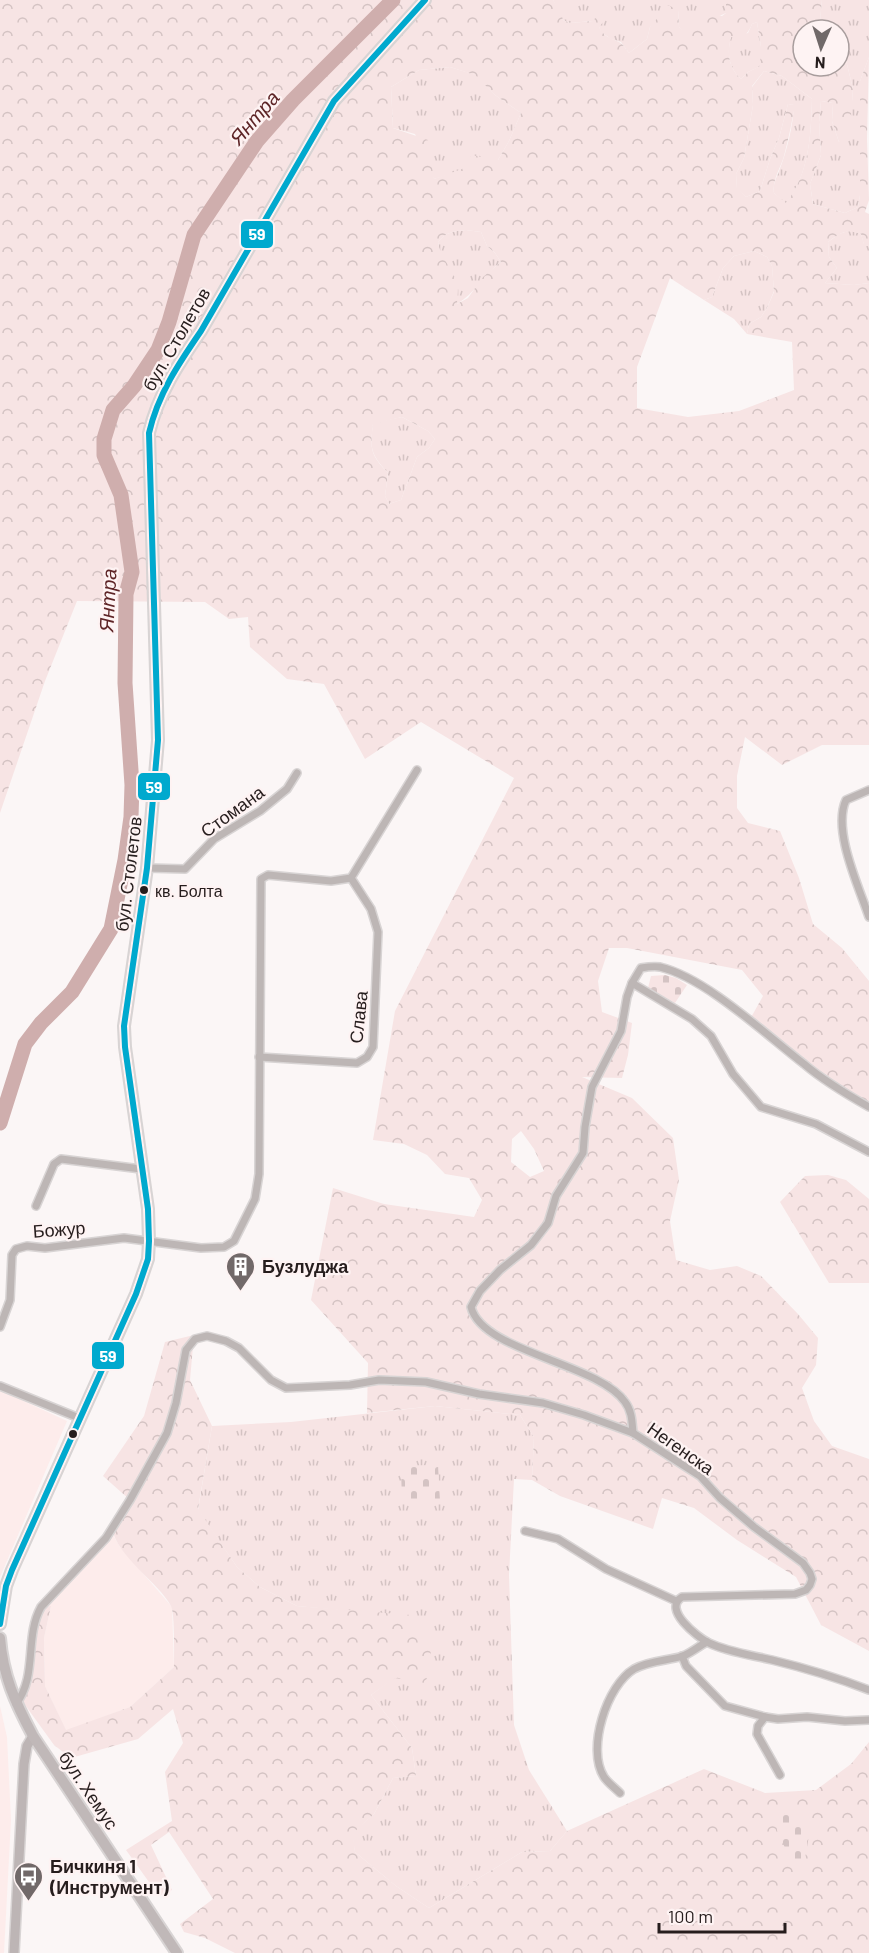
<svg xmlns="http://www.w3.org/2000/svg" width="869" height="1953" viewBox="0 0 869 1953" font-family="Barlow,sans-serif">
	<defs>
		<pattern id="grass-tufts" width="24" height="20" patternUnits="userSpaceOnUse" patternTransform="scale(1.5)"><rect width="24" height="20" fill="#f7e4e4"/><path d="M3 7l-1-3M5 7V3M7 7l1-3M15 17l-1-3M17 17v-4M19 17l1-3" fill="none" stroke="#d4c3c3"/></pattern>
		<pattern id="forest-crowns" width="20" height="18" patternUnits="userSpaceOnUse" patternTransform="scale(1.5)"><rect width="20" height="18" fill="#f7e4e4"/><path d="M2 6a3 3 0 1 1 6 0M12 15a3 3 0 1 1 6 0" fill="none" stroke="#d4c3c3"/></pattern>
		<pattern id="cemetery-stones" width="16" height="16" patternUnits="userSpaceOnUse" patternTransform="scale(1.5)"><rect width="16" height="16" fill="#f7e4e4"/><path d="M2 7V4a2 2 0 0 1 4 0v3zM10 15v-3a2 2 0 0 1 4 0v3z" fill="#d4c3c3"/></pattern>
	</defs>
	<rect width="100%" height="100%" fill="#fbf6f6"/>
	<g fill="#fdeceb">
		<path d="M0,1390L67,1421L0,1577Z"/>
		<path d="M112,1528L113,1535L120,1547L172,1607L174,1667L130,1707L66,1731L45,1686L44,1638L51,1606L41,1607Z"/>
		<path d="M0,1706L7,1737L11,1820L4,1953H0Z"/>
	</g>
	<g fill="url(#grass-tufts)">
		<path d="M553,0H726V13L683,32L679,27L678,10L650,27L647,39L629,53L621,42L611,39L601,32L599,27L593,21L570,23L563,20Z"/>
		<path d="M822,0H869V57L860,81V195L858,207L845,213L813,204L810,184L821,155L819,122L821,101L833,103L832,121L839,142L852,101L853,89L844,52L839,53V30H819Z"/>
		<path d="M757,22L761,47V66L748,72L741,79C728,67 727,53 731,36L748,33L752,24Z"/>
		<path d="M450,67L476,75L495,95L521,113L509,141L498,160L434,179L415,134L393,128L391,87L419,70Z"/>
		<path d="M764,71L782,76L812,99C811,136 809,174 786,204L774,193C773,182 776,180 779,171C787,151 793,126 794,105L788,104L779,138L770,159L760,191L746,197L737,189L736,174L744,158L753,105L752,87Z"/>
		<path d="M466,230L481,232L487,246L495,253L501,262C485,274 474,294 457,304L440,253L438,242C446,232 454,231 466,230Z"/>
		<path d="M851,230L861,234L864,244L869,246V283L854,285L825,283L837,268L829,257L828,242L839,234Z"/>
		<path d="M754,251L767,257L772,266L774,291L767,308L761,317L749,324L747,334L734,319L704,300L712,297L723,268L734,256Z"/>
		<path d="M402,417L428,431L435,439L429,448L417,457L401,500L389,504L385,496L388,473C370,453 370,449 373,423Z"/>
		<path d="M435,1406L520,1415L534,1437L532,1480L514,1479L509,1575L514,1725L529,1770L567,1831L550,1851L522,1852L429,1908L396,1886L355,1852L352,1833L374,1814L393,1778L416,1776L412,1748L371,1695L395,1677L350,1611L297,1606L260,1587L237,1567L198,1510L212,1426L291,1422Z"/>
	</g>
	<g fill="url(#forest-crowns)" fill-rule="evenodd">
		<path d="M0,0H553L561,13L563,20L570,23L593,21L596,17H603L604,21L599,27C603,36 610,38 619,42C623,44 626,49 629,53L647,39L650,27L668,5L678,10L679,27L683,31L691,27L698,12L722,16L726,13V0H822L819,30H803V66H839V53L844,52L853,89L850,130L839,142L832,121L833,103L821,101L819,122L821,155L810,184L813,204L845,213L858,207L860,195V81L869,57L867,139L869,200L865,212L869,214V246L864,245L861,234C846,228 840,233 828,242L829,257L837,268L825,283L854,285L869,283V745H822L782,765L745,737L737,776V808L748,823L780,831L799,878L813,924L842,948L869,981V1107L838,1089L749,1021L763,996L742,970L627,948H609L598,981L602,1012L632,1023L628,1055L622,1078L582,1077L632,1098L673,1138L679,1180L670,1221L676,1260L710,1270L737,1266L761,1276L798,1314L818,1338L816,1365L802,1388L814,1421L832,1446L869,1459V1651L821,1625L796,1577L737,1540L694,1508L662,1498L653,1529L560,1496L532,1480L534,1437L520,1415L435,1406L367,1413L368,1363L311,1300L333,1188L384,1204L474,1217L482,1200L469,1178L445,1174L427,1155L404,1144L373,1140L395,1011L514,778L421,722L365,759L324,684L287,679L250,647L248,617L229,619L205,602L77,601L45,681L0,813ZM757,22L761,47L760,66L748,72L741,79C728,67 727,53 731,37C742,41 748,34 752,24ZM450,67L475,75L495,95L521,113L509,141L498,160L471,155L462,169L434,179L428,140L393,128L391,87L419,70ZM764,71L782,76L812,99C811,136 809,174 786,203L774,193C772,178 782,167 785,152C789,137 792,121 795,105L788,104L779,138L770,159L760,191L746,197L737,188L736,174L744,158L753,105L752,86ZM466,230L481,232L487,246L495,253L501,262L483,277L468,298L457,304C457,298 459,290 457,284C453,268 440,258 438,242C446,232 454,231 466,230ZM754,251L767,257L772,266L774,292L767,308L761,317L749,324L747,334L792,342L794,390L739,411L688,417L637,408V367L670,278L704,300L712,297L723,268L734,256ZM402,417L428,431L435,439L429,448L417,457L401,500L389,504L385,496L388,473C370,454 370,450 373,424ZM521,1131L534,1149L544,1171L530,1177L511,1162L512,1139Z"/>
		<path d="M828,1175L846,1180L869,1199V1283H829L780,1202L805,1176Z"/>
		<path d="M194,1335L190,1380L212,1426L198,1509L237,1567L260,1587L297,1606L411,1615C430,1639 437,1653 425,1683L395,1678L371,1695L412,1748L416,1776L393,1778L374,1814L353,1833L355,1852L396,1886L429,1908L522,1852L550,1851L567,1831L704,1769L765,1793L816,1790L851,1764L869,1742V1953H235L205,1938L184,1932L180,1924L213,1899L169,1832L151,1845L172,1890L159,1896L126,1850L172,1821L165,1772L183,1743L173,1709L138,1739L71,1758L54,1745L20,1698L41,1607L51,1606L44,1638L45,1686L66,1730L130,1707L174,1667C174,1655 175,1614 171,1606C158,1582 117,1557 112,1528L130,1500L103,1476L144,1416L165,1342Z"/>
	</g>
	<g fill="url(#cemetery-stones)">
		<path d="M665,975L676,978L687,985L675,1003L648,988L651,976Z"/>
		<path d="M438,1465L440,1502L402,1503L401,1466Z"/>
		<path d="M792,1810L810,1830L804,1864L794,1868L772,1819Z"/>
	</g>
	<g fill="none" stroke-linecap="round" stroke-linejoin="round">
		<path stroke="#cfaead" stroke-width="15" d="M0,1123L25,1044L41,1023L72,992L111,929L125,860L131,817L132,785L125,683L126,594L132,572L121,495L104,455V439L113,410L134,386L158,350L169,322L194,235L257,141L293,100L393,0"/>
		<defs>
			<g id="street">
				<path d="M869,790L846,800C832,830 859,887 869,917"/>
				<path d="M147,868L185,869L214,839L260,811L287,789L297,773"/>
				<path d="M632,983L692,1019L711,1036L733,1074L761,1107L816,1124L869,1152"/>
				<path d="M259,1057L357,1063L367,1057L373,1047L378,932L371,909L351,878"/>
				<path d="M36,1206L54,1164L61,1159L141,1169"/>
				<path d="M0,1327L10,1300L12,1255L16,1249L27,1246L45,1248L124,1238L201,1248L224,1247L234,1241L255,1199L259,1174L261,879L268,875L331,881L351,878L417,770"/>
				<path d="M0,1386L79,1418"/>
				<path d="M633,1433C632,1422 632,1411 625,1402C598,1363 482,1352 471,1307L480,1291L500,1270L531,1245L548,1223L556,1196L583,1153L585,1127L592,1087L621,1031L627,997L632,983L641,968C647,967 654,966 660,967C706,978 765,1034 804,1064C824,1081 846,1094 869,1107"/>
				<path d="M525,1531L558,1539L606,1569L676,1601"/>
				<path d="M682,1656L686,1666L725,1706L765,1717L778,1719L807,1717L845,1721L869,1720"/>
				<path d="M16,1704C38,1675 24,1638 41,1607L106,1538L130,1500L167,1433L176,1403L186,1350L195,1339L207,1336L226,1341L239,1348L271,1380L286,1388L350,1385L379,1380L426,1382L479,1394L543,1403L584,1415L633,1433L700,1476L720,1498L754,1527L803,1563L810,1573L812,1579L810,1585L806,1590L795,1594L682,1597C662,1609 697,1637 709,1643C728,1652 751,1655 772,1660C805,1668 838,1678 869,1690"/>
				<path d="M765,1717L758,1726L757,1734L780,1775"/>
				<path d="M620,1793C615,1788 608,1783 604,1777C586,1749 607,1685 634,1669C651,1660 667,1661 683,1656C691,1653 699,1646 707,1642"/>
			</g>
			<path id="secondary" d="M14,1953L24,1764L27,1746L33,1736"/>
			<g id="primary">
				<path d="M0,1624L6,1586L12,1570L136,1294L148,1259L149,1241L148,1209L125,1047L124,1026L147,868L158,740L149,433C158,394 179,363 201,331L334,101L425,0"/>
				<path d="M0,1638C3,1676 15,1702 33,1736L177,1953"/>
			</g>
		</defs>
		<use href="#street" stroke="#d8d4d4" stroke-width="10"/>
		<use href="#secondary" stroke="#d8d4d4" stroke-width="12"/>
		<use href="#primary" stroke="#d8d4d4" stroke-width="14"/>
		<use href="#street" stroke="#bdb6b5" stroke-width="7"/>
		<use href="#secondary" stroke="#bdb5b5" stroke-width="9"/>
		<use href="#primary" stroke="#c0b8b8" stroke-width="10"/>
		<defs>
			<path id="bus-1" d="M0,1624L6,1586L12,1570L136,1294L148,1259L149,1241L148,1209L125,1047L124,1026L147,868L158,740L149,433C158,394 179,363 201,331L334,101L425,0"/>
		</defs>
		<use href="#bus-1" stroke="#fef3f3" stroke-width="10"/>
		<use href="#bus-1" stroke="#00a9ce" stroke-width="6"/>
	</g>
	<defs>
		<symbol id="building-pin" viewBox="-11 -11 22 30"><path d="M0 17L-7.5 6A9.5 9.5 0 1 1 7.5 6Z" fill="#716969" stroke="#fef3f3"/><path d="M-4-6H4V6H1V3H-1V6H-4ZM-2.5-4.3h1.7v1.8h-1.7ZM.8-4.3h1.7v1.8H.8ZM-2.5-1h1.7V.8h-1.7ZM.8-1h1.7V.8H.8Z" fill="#fff"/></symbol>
		<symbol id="bus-pin" viewBox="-11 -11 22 30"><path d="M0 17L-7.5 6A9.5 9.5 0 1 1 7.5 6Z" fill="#716969" stroke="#fef3f3"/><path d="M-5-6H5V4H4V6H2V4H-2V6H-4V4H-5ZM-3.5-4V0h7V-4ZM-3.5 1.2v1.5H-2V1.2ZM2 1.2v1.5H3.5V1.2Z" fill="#fff"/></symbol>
	</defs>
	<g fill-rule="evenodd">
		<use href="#building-pin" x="224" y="1250" width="33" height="45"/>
		<use href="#bus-pin" x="12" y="1860" width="33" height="45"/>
	</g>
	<g fill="#261d1d" stroke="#fef3f3" stroke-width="2">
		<circle cx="144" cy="890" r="5"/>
		<circle cx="73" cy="1434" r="5"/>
	</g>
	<g text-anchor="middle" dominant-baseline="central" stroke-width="4.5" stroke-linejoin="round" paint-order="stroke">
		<g font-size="16" fill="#261d1d" stroke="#fef3f3" text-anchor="start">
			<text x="155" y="890">кв. Болта</text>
		</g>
		<g font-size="18" fill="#261d1d" stroke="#fef3f3">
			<text transform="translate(176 339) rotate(-60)">бул. Столетов</text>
			<text transform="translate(232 811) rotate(-36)">Стомана</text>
			<text transform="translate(128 874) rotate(-83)">бул. Столетов</text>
			<text transform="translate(358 1017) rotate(-84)">Слава</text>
			<text transform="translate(59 1229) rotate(-4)">Божур</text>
			<text transform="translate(681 1448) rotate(35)">Негенска</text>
			<text transform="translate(89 1790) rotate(56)">бул. Хемус</text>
		</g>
		<g font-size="18" font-weight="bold" fill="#261d1d" stroke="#fef3f3" text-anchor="start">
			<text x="262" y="1266">Бузлуджа</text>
			<text x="50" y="1866">Бичкиня 1<tspan x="50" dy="21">(Инструмент)</tspan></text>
		</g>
		<g font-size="20" font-style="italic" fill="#5e2527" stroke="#fef3f3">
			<text transform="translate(254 117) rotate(-49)">Янтра</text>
			<text transform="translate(107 600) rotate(-87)">Янтра</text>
		</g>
	</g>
	<g stroke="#fef3f3" stroke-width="2">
		<rect x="240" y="220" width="34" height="29" rx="6" fill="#00a9ce"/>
		<rect x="137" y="772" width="34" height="29" rx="6" fill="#00a9ce"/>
		<rect x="91" y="1341" width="34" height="29" rx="6" fill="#00a9ce"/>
	</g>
	<g font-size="16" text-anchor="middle" font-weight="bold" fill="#fff">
		<text x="257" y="240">59</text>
		<text x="154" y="793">59</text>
		<text x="108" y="1362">59</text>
	</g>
	<g transform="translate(821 48) rotate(183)"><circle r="28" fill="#fef3f3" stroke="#a89d9d" stroke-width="1.5"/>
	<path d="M0-4.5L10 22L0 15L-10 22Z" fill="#716969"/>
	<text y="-9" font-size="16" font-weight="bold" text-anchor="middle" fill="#261d1d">N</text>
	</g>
	<path d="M659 1923v9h126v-9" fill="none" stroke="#261d1d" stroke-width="3"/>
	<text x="668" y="1923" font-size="18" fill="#261d1d" stroke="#fef3f3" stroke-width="4.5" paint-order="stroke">100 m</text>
</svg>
